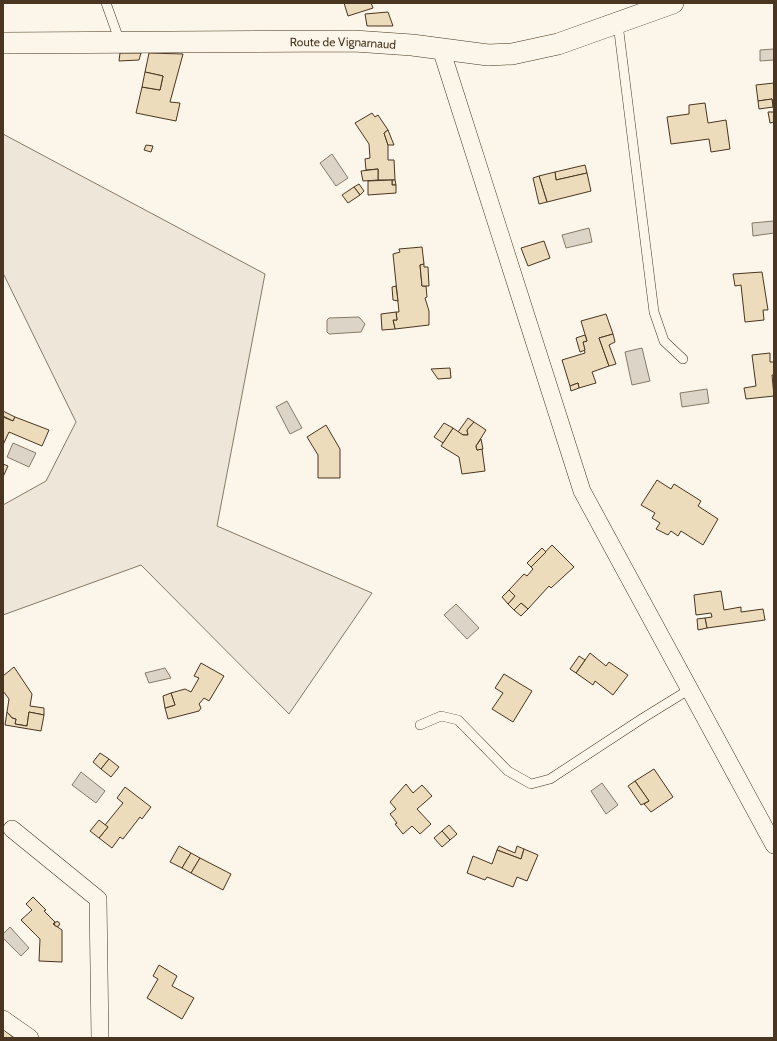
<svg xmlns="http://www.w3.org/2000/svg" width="777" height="1041" viewBox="0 0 777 1041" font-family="Cabin,sans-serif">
	<rect width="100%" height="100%" fill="#fbf6e9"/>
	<path fill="#ede6d9" stroke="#887966" d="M3,134L265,274L217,526L372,593L289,714L141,565L3,615V505L46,481L76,422L3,273Z"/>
	<g fill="#dcd4c6" stroke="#887966">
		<path d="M774,49V60L760,61V50Z"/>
		<path d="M332,154L348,178L336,186L320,163Z"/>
		<path d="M774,221V233L753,236L752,223Z"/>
		<path d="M589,228L592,242L566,248L562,235Z"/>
		<path d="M359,317L365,324L361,332L329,334L327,332V320L329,318Z"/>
		<path d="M642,348L650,381L632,385L625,352Z"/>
		<path d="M707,389L709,403L682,407L680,393Z"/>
		<path d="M287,401L302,428L290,434L276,407Z"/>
		<path d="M13,443L36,453L29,467L7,457Z"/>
		<path d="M456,604L479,628L467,639L444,615Z"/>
		<path d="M165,668L171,678L149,683L145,673Z"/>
		<path d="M81,772L105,791L96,803L72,785Z"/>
		<path d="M602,783L618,805L606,814L591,791Z"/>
		<path d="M10,927L29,948L21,956L3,938V934Z"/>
	</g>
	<g fill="#ecdcbc" stroke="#4a3520">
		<path d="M344,3H371L373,8L348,16Z"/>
		<path d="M388,12L393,26H367L365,14Z"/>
		<path d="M120,53H141L139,60L119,61Z"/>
		<path d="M149,53L183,54L170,102L180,103L176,121L136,113L142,87L160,90L163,76L145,72Z"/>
		<path d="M145,72L163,76L160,90L142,87Z"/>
		<path d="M774,83V113L772,99L758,101L756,85Z"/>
		<path d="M772,99L773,107L759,109L758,101Z"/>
		<path d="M705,103L708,123L726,120L730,149L711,152L709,139L671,144L667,117L689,114V105Z"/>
		<path d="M768,112H774V122L770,123Z"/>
		<path d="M372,113L375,117L378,115L388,130L384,133L388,145V160H394L395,180H378V169L366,170L365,159L370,158L369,144L355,123Z"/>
		<path d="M388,130L394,145H388L384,133Z"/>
		<path d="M146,145L153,146L151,152L144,150Z"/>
		<path d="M585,165L587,173L556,180L555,172Z"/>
		<path d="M378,169V180L363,181L361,171Z"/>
		<path d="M555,172L556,180L587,173L591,191L547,202L539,176Z"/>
		<path d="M539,176L547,202L539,204L533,178Z"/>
		<path d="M392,180H395L396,185H392Z"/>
		<path d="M392,180V185H396V193L368,195V181Z"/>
		<path d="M359,184L364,191L360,195L354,187Z"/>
		<path d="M354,187L360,195L348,203L342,195Z"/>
		<path d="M544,241L550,258L528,266L521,248Z"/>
		<path d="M422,247L424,264L420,265L422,286H426L427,297L425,298L429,311V325L395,329L393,320H397L396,312H399L393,254L400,252L399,249Z"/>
		<path d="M424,264V267H428L429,286H422L420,265Z"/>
		<path d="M762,272L768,310H763L764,320L745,322L741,285L735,286L733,274Z"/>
		<path d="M396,286L398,301L393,300L392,287Z"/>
		<path d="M396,312L397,320H393L395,329L382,330L381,314Z"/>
		<path d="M606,314L613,334L599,338L609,366L592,372L596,383L579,388L578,383L570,386L562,360L585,353L583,342L587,341L581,321Z"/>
		<path d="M613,334L615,342L609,345L616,364L609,366L599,338Z"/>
		<path d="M585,335L587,341L583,342L585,350L580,352L576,338Z"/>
		<path d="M770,353V362H774V375H772L774,396L746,399L744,388L756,386L752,355Z"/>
		<path d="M450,368L451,378L438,379L431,369Z"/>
		<path d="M578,383L579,388L571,391L570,386Z"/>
		<path d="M3,411L15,417L13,421L3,416Z"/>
		<path d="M15,417L49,430L42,446L9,432L3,445V417L13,421Z"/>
		<path d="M468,418L474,422L467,430L468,435H463L458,432Z"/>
		<path d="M474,422L486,430L476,446L477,450L482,449L485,471L462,474L459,457L441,446L453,428L463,435H468L467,430Z"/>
		<path d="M444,423L453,428L443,443L434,437Z"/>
		<path d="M326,425L340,449V478H318V455L307,437Z"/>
		<path d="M481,439L483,449L477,450L476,446Z"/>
		<path d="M3,464L8,466L3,477Z"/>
		<path d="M657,480L671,489L674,484L701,501L698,506L718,519L703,545L681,531L678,536L671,531L668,535L656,529L660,523L652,518L655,513L641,505Z"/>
		<path d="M552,545L574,567L551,588L549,586L528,609L521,603L514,610L508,604L515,596L509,590L524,574L527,576L533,569L531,567Z"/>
		<path d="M542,548L546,552L531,567L527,563Z"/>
		<path d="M509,590L515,596L508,604L502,597Z"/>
		<path d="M721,591L724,610L741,607V612L763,609L765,620L707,628L705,618L712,617L711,613L696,615L694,595Z"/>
		<path d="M521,603L528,609L521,616L514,610Z"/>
		<path d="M705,618L707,628L698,630L697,619Z"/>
		<path d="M590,653L606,666L609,662L628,675L613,695L595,681L593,685L576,673Z"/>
		<path d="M579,656L585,660L576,673L570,669Z"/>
		<path d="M201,663L224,676L209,701L204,698L199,704L201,708L199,711L168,719L165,708L175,705L171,693L185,689L191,692L199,678L194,676Z"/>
		<path d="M14,667L32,694L30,706L44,708V715L29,712L27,726L15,724L16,719L12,718L7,712L9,699L3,691V676Z"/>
		<path d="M504,674L532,691L513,722L492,709L503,693L495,688Z"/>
		<path d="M171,693L175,705L165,708L163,696Z"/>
		<path d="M7,712L12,718L16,719L15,724L27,726L29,712L44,715L41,731L5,725Z"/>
		<path d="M100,753L109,759L101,769L93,762Z"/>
		<path d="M109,759L119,767L111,777L101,769Z"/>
		<path d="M654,769L673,797L651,812L644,804L649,801L635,781Z"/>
		<path d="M635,781L649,801L641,805L628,786Z"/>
		<path d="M406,784L413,793L422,785L432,796L417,809L431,824L420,834L412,826L403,834L395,824L397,823L390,814L396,809L390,802Z"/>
		<path d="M125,787L151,807L142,819L140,817L123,839L120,837L112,848L99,838L108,827L105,825L123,803L117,798Z"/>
		<path d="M99,820L108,827L99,838L90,831Z"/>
		<path d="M449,825L457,834L450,840L442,831Z"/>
		<path d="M442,831L450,840L442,847L434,838Z"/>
		<path d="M179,846L191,853L182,868L170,862Z"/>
		<path d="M499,846L515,853L517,846L524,849L521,859L497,850Z"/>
		<path d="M524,849L538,855L527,881L517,877L513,887L487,877L485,880L467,873L473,856L492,864L497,850L521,859Z"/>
		<path d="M191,853L200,858L191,873L182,868Z"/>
		<path d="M200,858L231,874L223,890L191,873Z"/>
		<path d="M33,897L46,910L44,911L55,922L53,924L62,930V962L39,961L40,939L21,920L32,910L26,904Z"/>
		<circle cx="57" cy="924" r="2.5"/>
		<path d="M159,965L177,976L172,986L194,998L182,1019L147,998L158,979L153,976Z"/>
		<path d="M3,1029L14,1038H3Z"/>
	</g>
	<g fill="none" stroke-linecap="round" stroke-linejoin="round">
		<defs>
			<g id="service">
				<path d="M106,3L120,42"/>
				<path d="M618,24L654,312L664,341L683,359"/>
				<path d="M420,725L441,716L458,720L508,771L531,784L550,779L643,718L690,689"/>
			</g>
			<g id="minor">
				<path d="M441,49L582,491L774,845"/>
				<path d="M12,829L98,899L100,1038"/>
				<path d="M3,1019L30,1038"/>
			</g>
			<g id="tertiary">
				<path id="s1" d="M3,43L354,41L412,45L488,55L512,54L558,44L673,3"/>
			</g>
		</defs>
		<use href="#service" stroke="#4a3520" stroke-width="10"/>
		<use href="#minor" stroke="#4a3520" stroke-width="18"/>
		<use href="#tertiary" stroke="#4a3520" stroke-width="22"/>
		<use href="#service" stroke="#fbf6e9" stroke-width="9"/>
		<use href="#minor" stroke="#fbf6e9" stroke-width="17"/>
		<use href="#tertiary" stroke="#fbf6e9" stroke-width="21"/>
	</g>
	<g text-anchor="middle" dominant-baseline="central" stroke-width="3" stroke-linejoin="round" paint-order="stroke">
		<g font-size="12" fill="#4a3520" stroke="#fbf6e9">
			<text stroke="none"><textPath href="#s1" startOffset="340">Route de Vignarnaud</textPath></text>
		</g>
	</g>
	<rect width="777" height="1041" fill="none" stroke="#4a3520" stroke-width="8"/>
</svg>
